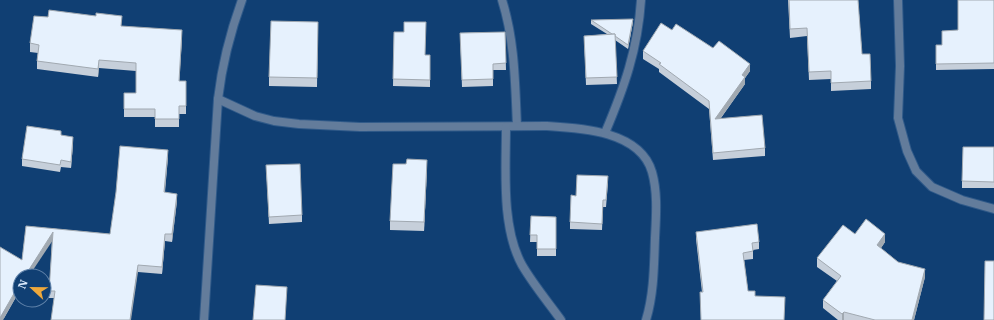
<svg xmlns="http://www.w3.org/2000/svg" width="994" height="320" viewBox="0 0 994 320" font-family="'IBM Plex Serif',serif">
	<rect width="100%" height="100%" fill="#103f73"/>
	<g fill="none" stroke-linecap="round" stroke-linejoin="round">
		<defs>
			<g id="minor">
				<path d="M502,0C515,41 515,83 517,126"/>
				<path d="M898,0L900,66L898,118L907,151L916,171L932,187L962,200L994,209"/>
				<path d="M218,99L255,116L274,121L299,124L360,127L546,126C581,128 640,131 652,172C658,193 656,217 655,238C654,265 654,294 646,320"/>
				<path d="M506,127C506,169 501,227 522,265C533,284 548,302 561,320"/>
				<path d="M605,133C624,88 638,49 641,0"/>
				<path d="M204,320L218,99C222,65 230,33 242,0"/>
			</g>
		</defs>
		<use href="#minor" stroke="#305a89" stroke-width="10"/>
		<use href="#minor" stroke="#637c9b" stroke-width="8"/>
	</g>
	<g fill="#c6cfda">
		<path d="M788,0H858L862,54L871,81V89L831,91V79L809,80L807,36L790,38Z"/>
		<path d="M994,0V69L936,70V45H942Z"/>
		<path d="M591,20L633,22L628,49L615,40L617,84L586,85L584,36L607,34L591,24Z"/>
		<path d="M318,22L317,87L269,86V77Z"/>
		<path d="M122,26L182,38L179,81H186V114H179V127H155V117H124V93H136V71L99,68L98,77L37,69V61L38,53L30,52V43Z"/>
		<path d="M672,30L750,71L745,78V84L721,118L765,148V156L713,160L709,109L659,72V69L643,59V51Z"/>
		<path d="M394,32L425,55H430V87L393,86Z"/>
		<path d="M505,32L506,70H493V86L462,87L460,33Z"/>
		<path d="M61,135L73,144L71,168L61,167L60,172L22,166V159Z"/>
		<path d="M994,147V188H962V181Z"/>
		<path d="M168,157L165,192L177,201L172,242L165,241L162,274L138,272L54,298H49L52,240L20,276V290L3,320L22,260L26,226L110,234Z"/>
		<path d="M406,164L427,169L424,231L390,230V221Z"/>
		<path d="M266,165L302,215V222L269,224Z"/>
		<path d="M608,183L606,207H603L602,230L570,229V222L576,196Z"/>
		<path d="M531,216L556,217V256H537V242H530Z"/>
		<path d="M696,232L759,242V249L753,250V259L744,260L748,291L755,296L785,305L702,292L696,239Z"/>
		<path d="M855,234L885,242L881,248L898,262L925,277L914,320H838L823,308V300L837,281L817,267V258Z"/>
	</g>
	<g fill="#a1a9b1">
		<path d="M633,19V22L628,49V45Z"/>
		<path d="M182,30V38L179,89V81Z"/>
		<path d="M99,60V68L98,77V69Z"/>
		<path d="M750,64V71L745,78V84L715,126V119L742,75Z"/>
		<path d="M73,137V144L71,168V162Z"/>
		<path d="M168,150V157L164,199V192Z"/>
		<path d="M427,160V169L424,231V222Z"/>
		<path d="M177,194V201L172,242V234Z"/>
		<path d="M53,232V240L29,276H25Z"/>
		<path d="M165,234V241L162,274V267Z"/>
		<path d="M885,234V242L877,254V245Z"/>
		<path d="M138,265V272L131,320H130Z"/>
		<path d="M925,269V277L914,320H912Z"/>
		<path d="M20,283V290L3,320H0V318Z"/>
		<path d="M844,312V320H842V314Z"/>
	</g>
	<g fill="#e6f1fd" stroke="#a1a9b1">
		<path d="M789,0H858L862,54H870L871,81L831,83V71L809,72L807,28L790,29Z"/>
		<path d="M958,0H994V63L936,64V45H942V31L958,30Z"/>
		<path d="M49,10L96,16V13L122,16L121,26L182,30L179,81H186V106H179V119H155V109H124V93H136V63L99,60L98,69L37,61L39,45L30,43L34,16L48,17Z"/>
		<path d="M633,19L628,45L615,36V34H612L591,20Z"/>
		<path d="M271,21L318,22L317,78L269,77Z"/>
		<path d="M404,22H426L425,55H430V80L393,79L394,32H404Z"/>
		<path d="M661,23L672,30L676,24L713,48L719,41L750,64L742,75L745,77L715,119L762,115L765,148L713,153L709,101L659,64L661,63L643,51Z"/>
		<path d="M505,32L506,63L493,64V79L462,80L460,33Z"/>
		<path d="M615,34L617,77L586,78L584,36Z"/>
		<path d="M27,126L61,131V135L73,137L71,162L61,160L60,165L22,159Z"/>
		<path d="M120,146L168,150L164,192L177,194L172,234H165L162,267L138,265L130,320H51L55,291H49L53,232L25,276H20V283L0,318V247L22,260L26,226L110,234L116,192Z"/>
		<path d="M963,147H994V182L962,181Z"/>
		<path d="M407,159L427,160L424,222L390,221L393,164H406Z"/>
		<path d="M300,164L302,215L269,217L266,165Z"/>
		<path d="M577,175L608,176L606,200H603L602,224L570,222L571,195L576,196Z"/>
		<path d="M531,216L556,217V249H537V235H530Z"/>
		<path d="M866,219L885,234L877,245L898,262L925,269L912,320H875L844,312L842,314L823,300L841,276L817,258L843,225L855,234Z"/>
		<path d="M757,224L759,242L752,243L753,251L743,253L748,291H755V296L785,297L784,320H701L700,292H703L696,232Z"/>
		<path d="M985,261H994V320H984Z"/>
		<path d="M256,285L287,287L285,320H253Z"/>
	</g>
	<g transform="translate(32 288) rotate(292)"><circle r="19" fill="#103f73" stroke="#6183aa"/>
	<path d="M0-3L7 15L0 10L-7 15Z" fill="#eea83c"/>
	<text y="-6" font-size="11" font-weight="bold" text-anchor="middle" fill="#dae9fc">N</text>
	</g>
</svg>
